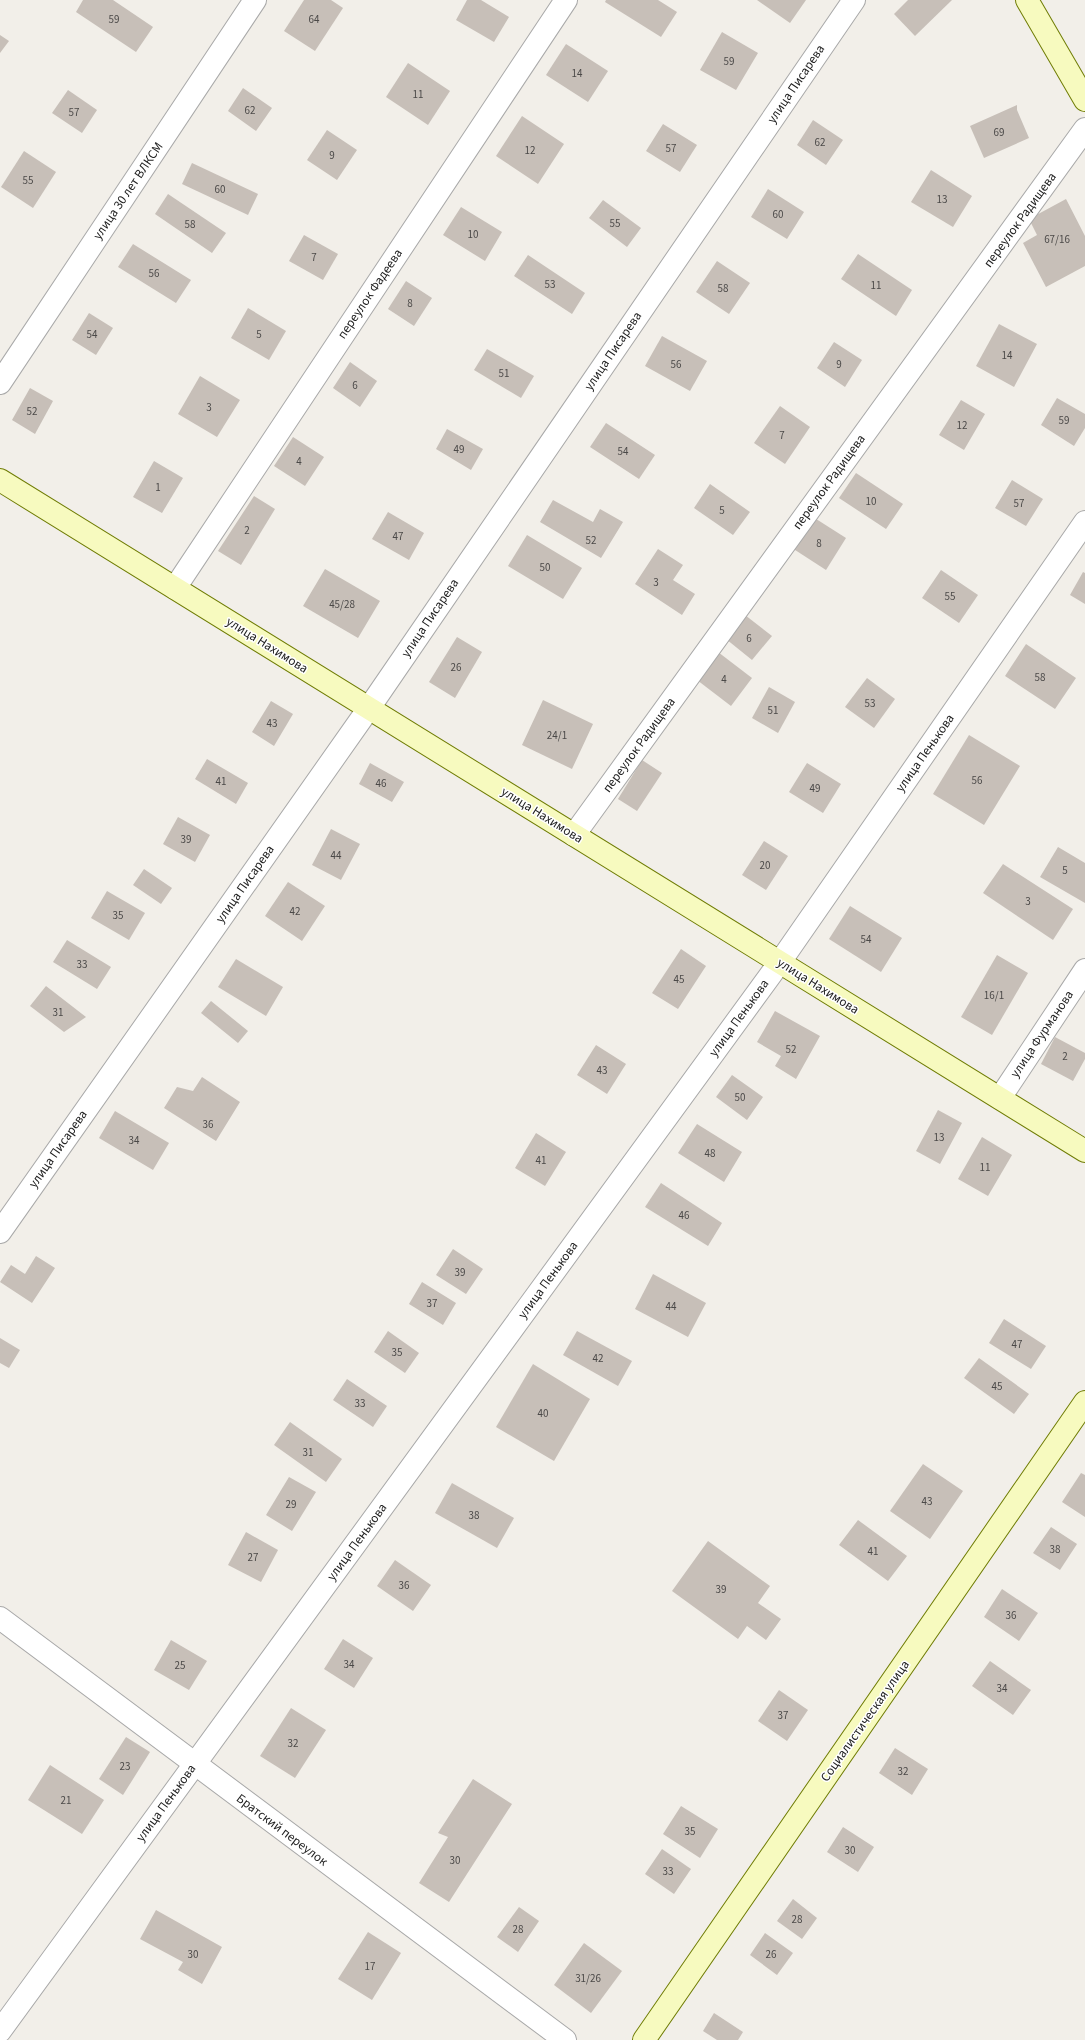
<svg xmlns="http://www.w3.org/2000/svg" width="1085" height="2040" viewBox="0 0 1085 2040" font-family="'Source Sans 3',sans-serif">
	<rect width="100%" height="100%" fill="#f2efe9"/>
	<g fill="#c7bfb8">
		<path d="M83,0H113L153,27L136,52L76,12Z"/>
		<path d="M304,0H331L343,8L315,51L284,31Z"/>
		<path d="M467,0H481L509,17L494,42L456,20Z"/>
		<path d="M606,0H658L677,12L661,37L605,2Z"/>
		<path d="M757,0H806L790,23Z"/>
		<path d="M908,0H952L915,36L894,14Z"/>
		<path d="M722,32L758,53L736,90L700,70Z"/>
		<path d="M0,35L9,41L0,53Z"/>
		<path d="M566,44L608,71L588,102L546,75Z"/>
		<path d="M408,63L450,91L428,125L386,97Z"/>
		<path d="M243,88L272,108L256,131L228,111Z"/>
		<path d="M68,90L97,110L82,133L52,113Z"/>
		<path d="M1017,105V110L1029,138L984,158L970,126Z"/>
		<path d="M522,116L564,144L538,184L496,156Z"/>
		<path d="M813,120L843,140L826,165L797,145Z"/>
		<path d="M663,124L697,145L680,172L646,151Z"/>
		<path d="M327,130L357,150L337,180L307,160Z"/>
		<path d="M24,151L56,172L33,208L1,187Z"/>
		<path d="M192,163L258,194L248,215L182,184Z"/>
		<path d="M931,170L972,196L953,227L911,202Z"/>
		<path d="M768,189L804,212L787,239L751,217Z"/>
		<path d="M168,194L226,233L212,253L155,214Z"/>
		<path d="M1066,199L1085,236V266L1046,287L1023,243L1037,235L1029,219Z"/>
		<path d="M603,200L641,228L627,247L589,218Z"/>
		<path d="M461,207L502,232L485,261L443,235Z"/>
		<path d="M304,235L338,254L323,280L289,261Z"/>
		<path d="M133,244L191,280L176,303L118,267Z"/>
		<path d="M858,254L912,290L896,316L841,279Z"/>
		<path d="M528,255L585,293L572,314L514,276Z"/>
		<path d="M717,261L750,283L729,314L696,292Z"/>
		<path d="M406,281L432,298L414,326L388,309Z"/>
		<path d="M248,308L286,331L269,360L231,338Z"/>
		<path d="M89,313L113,328L96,355L72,340Z"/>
		<path d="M999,324L1037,344L1014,387L976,366Z"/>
		<path d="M662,336L707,361L690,391L645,366Z"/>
		<path d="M834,342L862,360L845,387L817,368Z"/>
		<path d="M487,349L534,376L521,398L474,370Z"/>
		<path d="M350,362L377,381L360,407L333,388Z"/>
		<path d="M200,376L240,400L217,437L178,414Z"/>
		<path d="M30,388L53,401L35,434L12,420Z"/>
		<path d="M1057,398L1085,414V428L1074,446L1041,425Z"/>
		<path d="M961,400L985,414L964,450L939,435Z"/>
		<path d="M780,406L810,427L785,464L754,443Z"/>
		<path d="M606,423L655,455L639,479L590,447Z"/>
		<path d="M447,429L483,449L471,470L436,449Z"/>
		<path d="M293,437L324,457L305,486L274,466Z"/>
		<path d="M154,461L183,478L162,513L133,497Z"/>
		<path d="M856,473L903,504L886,529L839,498Z"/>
		<path d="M1012,480L1043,499L1026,526L995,508Z"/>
		<path d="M710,484L750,512L733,535L694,508Z"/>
		<path d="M254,496L275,509L241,565L218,551Z"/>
		<path d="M553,500L593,522L600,509L623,522L601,558L540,522Z"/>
		<path d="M388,512L424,533L409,560L372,539Z"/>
		<path d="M813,517L846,538L826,570L792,548Z"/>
		<path d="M527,535L582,568L563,599L508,566Z"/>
		<path d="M658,549L683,565L673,580L695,594L682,615L635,584Z"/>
		<path d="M325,569L380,601L358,638L303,606Z"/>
		<path d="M941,570L978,595L959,623L922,598Z"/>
		<path d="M1083,572L1085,573V604L1070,595Z"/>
		<path d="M745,615L772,636L752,660L726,639Z"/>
		<path d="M457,637L482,652L455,698L429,682Z"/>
		<path d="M1026,644L1076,678L1055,709L1005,676Z"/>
		<path d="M718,652L752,678L731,706L697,680Z"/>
		<path d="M867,678L895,699L874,728L845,707Z"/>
		<path d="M769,687L795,702L778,733L752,718Z"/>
		<path d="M543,700L593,724L572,769L522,745Z"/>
		<path d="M271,701L293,714L274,746L252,732Z"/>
		<path d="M969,735L1020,766L984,825L933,794Z"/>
		<path d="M207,759L248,783L236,804L195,779Z"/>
		<path d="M642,760L662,773L637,811L618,799Z"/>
		<path d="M370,763L404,782L392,802L359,784Z"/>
		<path d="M807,763L841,784L823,813L789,792Z"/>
		<path d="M178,817L210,835L195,862L163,844Z"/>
		<path d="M331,829L360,844L341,880L312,865Z"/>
		<path d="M764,841L788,856L766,890L742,875Z"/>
		<path d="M1058,847L1085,863V903L1040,877Z"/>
		<path d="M1003,864L1073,909L1053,940L983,893Z"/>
		<path d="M144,869L172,888L161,904L133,885Z"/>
		<path d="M288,882L325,906L302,941L265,916Z"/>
		<path d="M107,891L145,913L129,940L91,918Z"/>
		<path d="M850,906L902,938L881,972L829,939Z"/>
		<path d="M67,940L111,967L97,989L53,962Z"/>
		<path d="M681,949L706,966L678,1009L652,993Z"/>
		<path d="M997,955L1028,973L992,1035L961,1017Z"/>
		<path d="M236,959L283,987L266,1016L218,987Z"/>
		<path d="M46,986L86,1017L64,1032L30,1006Z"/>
		<path d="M211,1001L248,1031L238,1043L201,1013Z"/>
		<path d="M775,1011L820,1036L796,1079L775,1066L781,1056L757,1042Z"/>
		<path d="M1055,1037L1085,1053V1059L1073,1081L1041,1064Z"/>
		<path d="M596,1045L626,1064L607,1094L577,1075Z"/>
		<path d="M732,1075L763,1097L747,1120L716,1097Z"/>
		<path d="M202,1077L240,1102L216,1141L164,1108L177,1087L193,1091Z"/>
		<path d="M938,1110L962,1123L940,1164L916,1151Z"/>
		<path d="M115,1111L169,1143L153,1170L99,1138Z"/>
		<path d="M697,1124L742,1152L724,1182L678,1153Z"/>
		<path d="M536,1133L566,1152L545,1186L515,1168Z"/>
		<path d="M982,1137L1012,1155L988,1196L958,1179Z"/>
		<path d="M661,1183L722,1223L708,1246L645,1207Z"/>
		<path d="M453,1249L483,1269L466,1294L436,1275Z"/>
		<path d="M36,1256L55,1268L32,1303L0,1282L11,1265L25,1274Z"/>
		<path d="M653,1274L706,1303L688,1337L635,1309Z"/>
		<path d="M422,1282L456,1303L443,1325L409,1304Z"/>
		<path d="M1004,1319L1046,1346L1031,1369L989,1343Z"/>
		<path d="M388,1331L419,1353L405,1373L374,1352Z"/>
		<path d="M577,1331L632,1361L618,1386L563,1355Z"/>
		<path d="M0,1338L20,1350L9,1368L0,1363Z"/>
		<path d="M979,1358L1029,1394L1014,1414L964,1378Z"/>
		<path d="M533,1364L590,1399L554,1461L496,1427Z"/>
		<path d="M347,1379L387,1406L373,1427L333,1400Z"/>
		<path d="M290,1422L342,1459L326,1482L274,1445Z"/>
		<path d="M923,1464L963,1491L930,1539L890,1511Z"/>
		<path d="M1081,1473L1085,1475V1517L1062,1502Z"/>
		<path d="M289,1477L316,1492L292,1531L266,1515Z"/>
		<path d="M452,1483L514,1518L497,1548L435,1513Z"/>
		<path d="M858,1520L907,1556L888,1581L839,1545Z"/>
		<path d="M1051,1527L1077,1544L1060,1570L1033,1553Z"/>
		<path d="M246,1532L278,1550L261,1582L228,1565Z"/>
		<path d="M708,1541L770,1586L758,1603L781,1619L766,1640L747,1626L738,1639L672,1591Z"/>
		<path d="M395,1560L431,1585L413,1611L377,1586Z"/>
		<path d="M1002,1589L1038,1613L1019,1641L984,1617Z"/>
		<path d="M343,1639L373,1658L354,1688L324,1669Z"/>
		<path d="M171,1640L207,1661L189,1690L154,1670Z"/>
		<path d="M990,1661L1031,1690L1013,1715L972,1686Z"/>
		<path d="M779,1690L808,1710L787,1741L758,1721Z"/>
		<path d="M291,1708L326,1730L295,1778L260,1756Z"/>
		<path d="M126,1737L150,1752L123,1795L99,1779Z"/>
		<path d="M895,1748L928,1769L912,1795L879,1773Z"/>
		<path d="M50,1765L104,1800L82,1834L28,1800Z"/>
		<path d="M473,1779L512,1804L449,1902L419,1883L448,1837L438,1833Z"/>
		<path d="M681,1806L718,1829L700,1858L663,1834Z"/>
		<path d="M843,1827L874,1847L858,1872L827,1852Z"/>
		<path d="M662,1849L691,1869L674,1894L645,1874Z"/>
		<path d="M793,1899L817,1918L802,1939L777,1921Z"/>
		<path d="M519,1907L539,1921L518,1952L497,1937Z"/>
		<path d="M156,1910L222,1947L202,1984L178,1970L183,1962L140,1939Z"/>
		<path d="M368,1932L401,1953L372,2000L338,1979Z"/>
		<path d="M765,1933L793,1953L777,1975L750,1955Z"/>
		<path d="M584,1943L622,1971L591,2013L554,1985Z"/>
		<path d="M714,2013L743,2032L738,2040H717L703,2031Z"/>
	</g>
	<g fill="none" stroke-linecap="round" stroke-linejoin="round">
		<defs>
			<g id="street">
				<path d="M0,383L255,0"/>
				<path d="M175,588L566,0"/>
				<path d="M574,835L1085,129"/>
				<path d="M1000,1098L1085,970"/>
				<path d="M0,1232L369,708L854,0"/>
				<path d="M0,1618L565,2040"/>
				<path d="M0,2031L780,962L1085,522"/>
			</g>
			<g id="secondary">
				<path d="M1027,0L1085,100"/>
				<path d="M0,480L1085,1151"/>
				<path d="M644,2040L1085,1402"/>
			</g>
		</defs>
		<use href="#street" stroke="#a9a9a9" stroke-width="24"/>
		<use href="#secondary" stroke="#707d05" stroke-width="24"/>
		<use href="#street" stroke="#fff" stroke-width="22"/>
		<use href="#secondary" stroke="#f7fabf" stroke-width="22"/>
	</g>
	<g text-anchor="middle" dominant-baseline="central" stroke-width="3" stroke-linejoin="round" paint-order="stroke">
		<g font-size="11" fill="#4b4948">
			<text x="114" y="19">59</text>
			<text x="314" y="19">64</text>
			<text x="729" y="61">59</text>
			<text x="577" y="73">14</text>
			<text x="418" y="94">11</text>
			<text x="250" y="110">62</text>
			<text x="74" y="112">57</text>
			<text x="999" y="132">69</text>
			<text x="820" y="142">62</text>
			<text x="671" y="148">57</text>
			<text x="530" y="150">12</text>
			<text x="332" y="155">9</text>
			<text x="28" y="180">55</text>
			<text x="220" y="189">60</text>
			<text x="942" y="199">13</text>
			<text x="778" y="214">60</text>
			<text x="615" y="223">55</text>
			<text x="190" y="224">58</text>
			<text x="473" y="234">10</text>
			<text x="1057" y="239">67/16</text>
			<text x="314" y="257">7</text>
			<text x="154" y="273">56</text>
			<text x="550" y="284">53</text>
			<text x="876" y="285">11</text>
			<text x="723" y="288">58</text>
			<text x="410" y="303">8</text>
			<text x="92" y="334">54</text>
			<text x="259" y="334">5</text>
			<text x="1007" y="355">14</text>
			<text x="676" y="364">56</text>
			<text x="839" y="364">9</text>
			<text x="504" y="373">51</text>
			<text x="355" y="385">6</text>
			<text x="209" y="407">3</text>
			<text x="32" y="411">52</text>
			<text x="1064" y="420">59</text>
			<text x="962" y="425">12</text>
			<text x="782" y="435">7</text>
			<text x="459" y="449">49</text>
			<text x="623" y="451">54</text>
			<text x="299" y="461">4</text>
			<text x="158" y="487">1</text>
			<text x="871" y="501">10</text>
			<text x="1019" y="503">57</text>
			<text x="722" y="510">5</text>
			<text x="247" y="530">2</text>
			<text x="398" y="536">47</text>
			<text x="591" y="540">52</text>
			<text x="819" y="543">8</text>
			<text x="545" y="567">50</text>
			<text x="656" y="582">3</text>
			<text x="950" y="596">55</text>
			<text x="342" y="604">45/28</text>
			<text x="749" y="638">6</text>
			<text x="456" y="667">26</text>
			<text x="1040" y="677">58</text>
			<text x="724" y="679">4</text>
			<text x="870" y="703">53</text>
			<text x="773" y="710">51</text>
			<text x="272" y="723">43</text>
			<text x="557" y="735">24/1</text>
			<text x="977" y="780">56</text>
			<text x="221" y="781">41</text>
			<text x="381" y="783">46</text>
			<text x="815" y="788">49</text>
			<text x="186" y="839">39</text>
			<text x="336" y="855">44</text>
			<text x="765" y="865">20</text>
			<text x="1065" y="870">5</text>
			<text x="1028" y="901">3</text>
			<text x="295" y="911">42</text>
			<text x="118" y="915">35</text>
			<text x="866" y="939">54</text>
			<text x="82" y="964">33</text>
			<text x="679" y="979">45</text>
			<text x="994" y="995">16/1</text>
			<text x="58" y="1012">31</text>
			<text x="791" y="1049">52</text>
			<text x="1065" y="1056">2</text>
			<text x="602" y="1070">43</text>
			<text x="740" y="1097">50</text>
			<text x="208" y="1124">36</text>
			<text x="939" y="1137">13</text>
			<text x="134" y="1140">34</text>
			<text x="710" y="1153">48</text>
			<text x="541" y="1160">41</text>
			<text x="985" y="1167">11</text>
			<text x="684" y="1215">46</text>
			<text x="460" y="1272">39</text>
			<text x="432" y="1303">37</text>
			<text x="671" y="1306">44</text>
			<text x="1017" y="1344">47</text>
			<text x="397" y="1352">35</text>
			<text x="598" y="1358">42</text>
			<text x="997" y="1386">45</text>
			<text x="360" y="1403">33</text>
			<text x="543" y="1413">40</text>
			<text x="308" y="1452">31</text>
			<text x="927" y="1501">43</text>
			<text x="291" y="1504">29</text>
			<text x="474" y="1515">38</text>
			<text x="1055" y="1549">38</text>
			<text x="873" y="1551">41</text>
			<text x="253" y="1557">27</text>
			<text x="404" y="1585">36</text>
			<text x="721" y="1589">39</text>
			<text x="1011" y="1615">36</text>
			<text x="349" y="1664">34</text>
			<text x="180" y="1665">25</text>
			<text x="1002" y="1688">34</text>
			<text x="783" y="1715">37</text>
			<text x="293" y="1743">32</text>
			<text x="125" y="1766">23</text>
			<text x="903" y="1771">32</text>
			<text x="66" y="1800">21</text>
			<text x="690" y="1831">35</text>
			<text x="850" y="1850">30</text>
			<text x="455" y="1860">30</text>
			<text x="668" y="1871">33</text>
			<text x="797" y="1919">28</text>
			<text x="518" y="1929">28</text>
			<text x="193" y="1954">30</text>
			<text x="771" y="1954">26</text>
			<text x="370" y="1966">17</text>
			<text x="588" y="1978">31/26</text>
		</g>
		<g font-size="13" fill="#222" stroke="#fff">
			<text transform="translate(796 84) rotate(-56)">улица Писарева</text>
			<text transform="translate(128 191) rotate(-56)">улица 30 лет ВЛКСМ</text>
			<text transform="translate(1020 220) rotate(-54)">переулок Радищева</text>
			<text transform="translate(370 294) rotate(-56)">переулок Фадеева</text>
			<text transform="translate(613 351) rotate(-56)">улица Писарева</text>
			<text transform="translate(829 482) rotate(-54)">переулок Радищева</text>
			<text transform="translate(430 618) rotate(-56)">улица Писарева</text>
			<text transform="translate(267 645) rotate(32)">улица Нахимова</text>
			<text transform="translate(639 745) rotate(-54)">переулок Радищева</text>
			<text transform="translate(925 753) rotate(-55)">улица Пенькова</text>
			<text transform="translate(542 815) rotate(32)">улица Нахимова</text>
			<text transform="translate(245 884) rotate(-55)">улица Писарева</text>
			<text transform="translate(818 986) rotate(32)">улица Нахимова</text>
			<text transform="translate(739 1018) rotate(-54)">улица Пенькова</text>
			<text transform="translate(1042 1034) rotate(-56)">улица Фурманова</text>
			<text transform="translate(58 1149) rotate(-55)">улица Писарева</text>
			<text transform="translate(548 1280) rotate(-54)">улица Пенькова</text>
			<text transform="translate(357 1542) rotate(-54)">улица Пенькова</text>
			<text transform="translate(865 1721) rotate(-55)">Социалистическая улица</text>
			<text transform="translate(166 1803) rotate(-54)">улица Пенькова</text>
			<text transform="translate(282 1830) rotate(37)">Братский переулок</text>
		</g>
	</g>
</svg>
